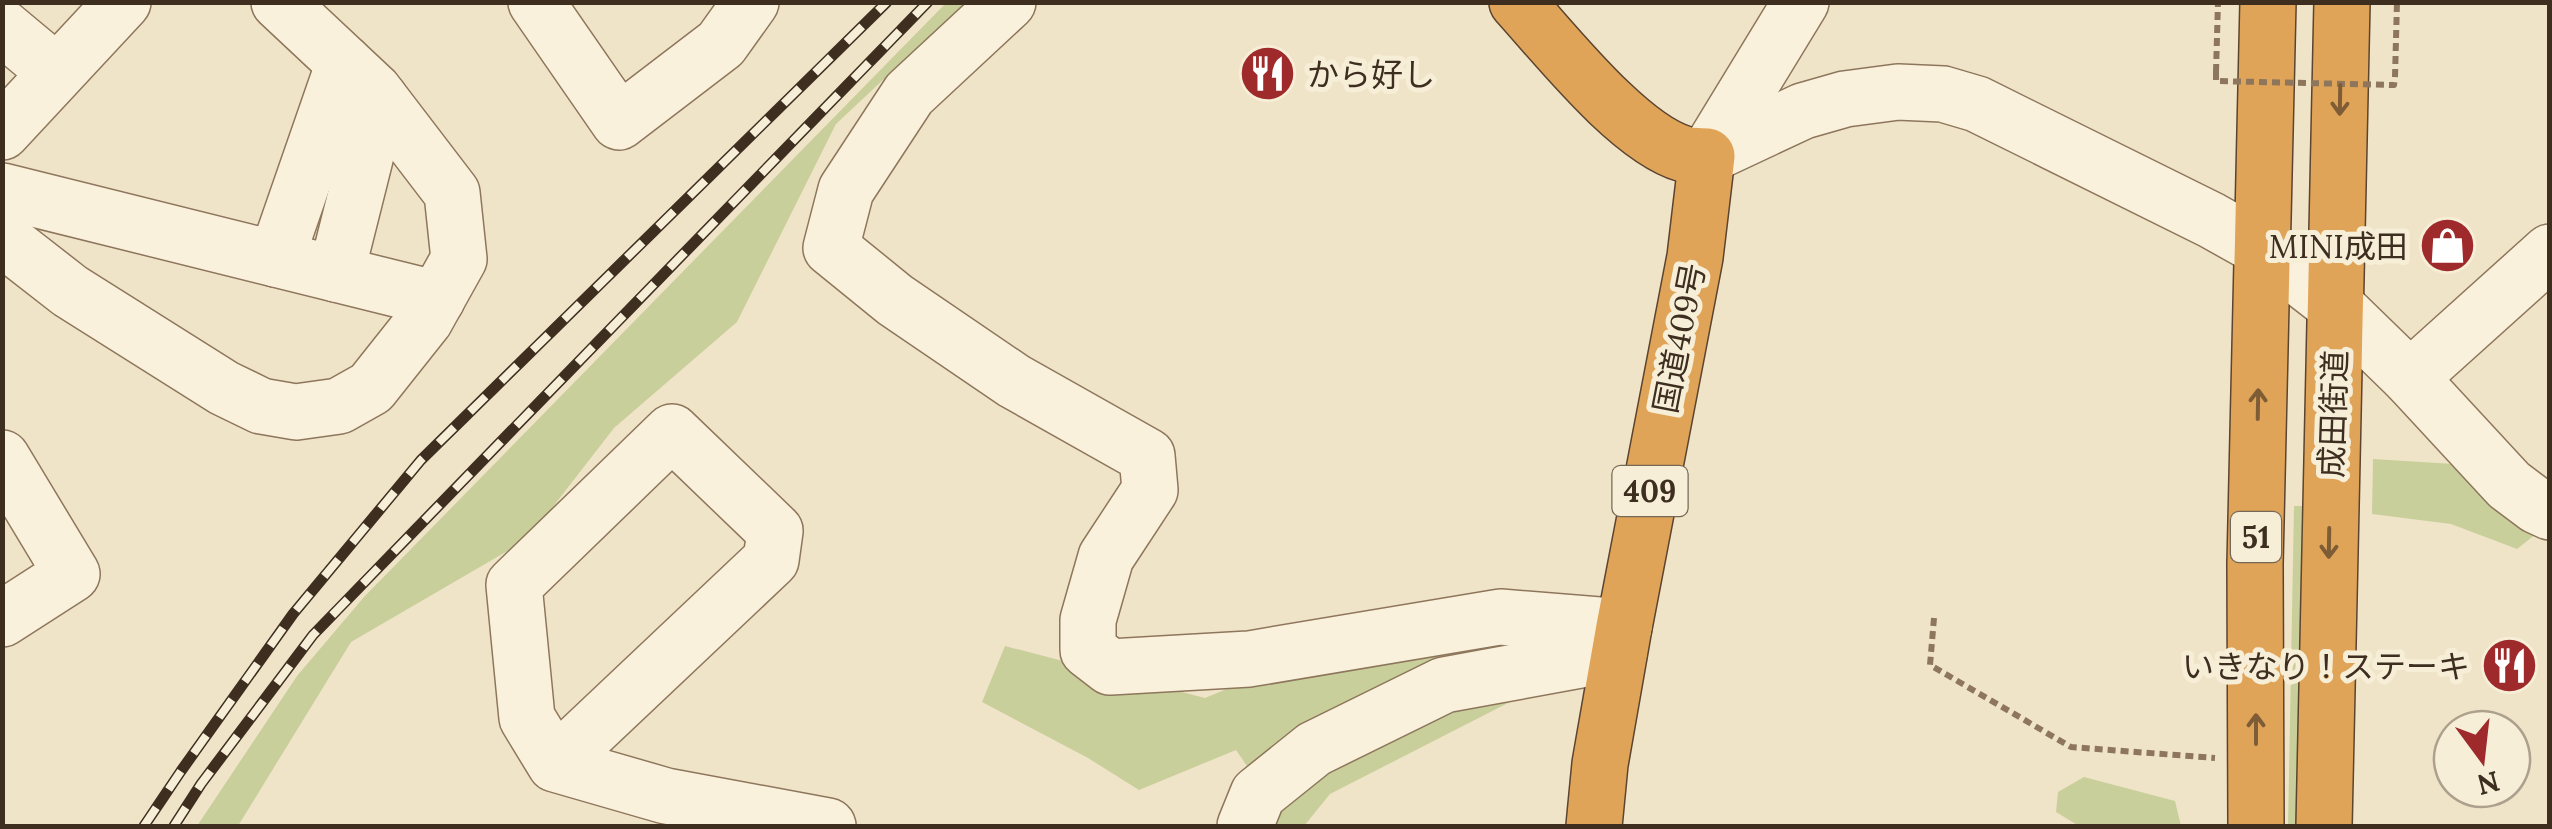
<svg xmlns="http://www.w3.org/2000/svg" width="2552" height="829" viewBox="0 0 2552 829" font-family="Lora,'Noto Sans JP',serif">
	<rect width="100%" height="100%" fill="#f0e4c8"/>
	<g fill="#c9cf9b">
		<path d="M946,3H965L836,124L737,322L614,428L528,539L351,642L238,826H197L297,676L364,597Z"/>
		<path d="M2373,459L2454,464L2536,534L2517,549L2451,524L2372,514Z"/>
		<path d="M2294,506H2311L2301,826H2288Z"/>
		<path d="M1503,629L1553,680L1330,794L1304,826H1261L1273,804L1236,750L1139,790L1088,758L982,702L1005,646L1205,698L1272,670Z"/>
		<path d="M2084,777L2175,801L2181,826H2079L2056,812L2058,792Z"/>
	</g>
	<g fill="none" stroke-linecap="round" stroke-linejoin="round">
		<defs>
			<g id="minor">
				<path d="M536,2L619,122L721,44L751,2"/>
				<path d="M1008,2L909,94L846,190L831,248L895,300L1014,381L1147,456L1150,490L1106,557L1088,620V650L1110,667L1249,659L1500,617L1624,627"/>
				<path d="M2,27L56,72"/>
				<path d="M2,132L123,2"/>
				<path d="M1707,156L1803,111L1845,99L1898,92L1943,94L1977,104L2211,220L2261,248L2336,306L2410,378L2509,485L2537,506L2550,512"/>
				<path d="M1707,156L1801,2"/>
				<path d="M2,191L437,299"/>
				<path d="M2,238L70,291L224,388L261,406L296,412L339,406L371,388L425,320L459,259L452,193L374,91L279,2"/>
				<path d="M276,259L344,63"/>
				<path d="M336,274L380,99"/>
				<path d="M2410,378L2550,252"/>
				<path d="M2,458L72,574L2,619"/>
				<path d="M555,764L771,560L775,531L672,432L514,585L527,718L555,764L666,796L828,826"/>
				<path d="M1245,826L1258,794L1314,749L1444,685L1619,653"/>
			</g>
			<g id="highway">
				<path d="M1517,2C1556,45 1629,138 1684,154C1690,156 1700,155 1707,156L1695,257L1624,627L1600,764L1594,826"/>
				<path d="M2256,826L2255,564L2268,2"/>
				<path d="M2324,826L2342,2"/>
			</g>
		</defs>
		<use href="#minor" stroke="#8d765c" stroke-width="58"/>
		<use href="#highway" stroke="#5b4430" stroke-width="58"/>
		<g stroke="#8d765c" stroke-width="6" stroke-dasharray="8 5" stroke-linecap="butt">
			<path d="M2216,72L2218,2"/>
			<path d="M2395,77L2397,2"/>
			<path d="M1934,618L1930,665L2071,747L2215,758"/>
		</g>
		<use href="#minor" stroke="#faf1dc" stroke-width="55"/>
		<use href="#highway" stroke="#e0a458" stroke-width="55"/>
		<defs>
			<g id="rail">
				<path d="M144,826L181,771L293,614L421,460L887,2"/>
				<path d="M174,826L201,784L313,635L928,2"/>
			</g>
		</defs>
		<use href="#rail" stroke="#3d2e20" stroke-width="11"/>
		<use href="#rail" stroke="#f7eed8" stroke-width="8" stroke-dasharray="22" stroke-linecap="butt"/>
		<path stroke="#8d765c" stroke-width="6" stroke-dasharray="8 5" stroke-linecap="butt" d="M2216,72V81L2394,85L2395,77"/>
	</g>
	<defs><path id="oneway-shaft" d="M-6 0H5M1.5-3L5.5 0L1.5 3" fill="none" stroke-width="1.6" stroke-linecap="round" stroke-linejoin="round" transform="scale(2.5)"/></defs>
	<g stroke="#7e5d36">
		<use href="#oneway-shaft" transform="translate(2340 100) rotate(91)"/>
		<use href="#oneway-shaft" transform="translate(2258 404) rotate(-89)"/>
		<use href="#oneway-shaft" transform="translate(2329 543) rotate(91)"/>
		<use href="#oneway-shaft" transform="translate(2256 729) rotate(-90)"/>
	</g>
	<defs>
		<symbol id="restaurant-disc" viewBox="-11 -11 22 22"><circle r="9.5" fill="#9e2a2b" stroke="#f7eed8"/><path d="M-5-6h1v4h1v-4h1v4h1v-4h1v5L-1.5 .5V6h-2V.5L-5-1ZM5-6V6H3V1.5H1.5Q1.5-4 5-6Z" fill="#fff"/></symbol>
		<symbol id="shop-disc" viewBox="-11 -11 22 22"><circle r="9.5" fill="#9e2a2b" stroke="#f7eed8"/><path d="M-5-2.5h2.3a2.7 3.5 0 0 1 5.4 0H5L5.5 6h-11ZM-1.5-2.5h3a1.5 2.3 0 0 0-3 0Z" fill="#fff"/></symbol>
	</defs>
	<g fill-rule="evenodd">
		<use href="#restaurant-disc" x="1236" y="42" width="63" height="63"/>
		<use href="#shop-disc" x="2416" y="214" width="63" height="63"/>
		<use href="#restaurant-disc" x="2478" y="634" width="63" height="63"/>
	</g>
	<g text-anchor="middle" dominant-baseline="central" stroke-width="10" stroke-linejoin="round" paint-order="stroke">
		<g fill="#f7eed8" stroke="#756857" stroke-width="2.5">
			<rect x="1612.5" y="466" width="75" height="50" rx="8"/>
			<rect x="2231" y="512" width="50" height="50" rx="8"/>
		</g>
		<g font-size="30" font-weight="bold" fill="#3d2e20">
			<text x="1650" y="491">409</text>
			<text x="2256" y="537">51</text>
		</g>
		<g font-size="32" fill="#3d2e20" stroke="#f7eed8" text-anchor="end">
			<text x="1307" y="74" text-anchor="start">から好し</text>
			<text x="2408" y="246">MINI成田</text>
			<text x="2470" y="666">いきなり！ステーキ</text>
		</g>
		<g font-size="32" fill="#3d2e20" stroke="#f7eed8">
			<text transform="translate(1679 338) rotate(-79)">国道409号</text>
			<text transform="translate(2333 414) rotate(-88)">成田街道</text>
		</g>
	</g>
	<rect width="2552" height="829" fill="none" stroke="#3d2e20" stroke-width="10"/>
	<g transform="translate(2482 759) rotate(165)"><circle r="48" fill="#f7eed8" stroke="#ada18e" stroke-width="2.5"/>
	<path d="M0-8L18 38L0 25L-18 38Z" fill="#9e2a2b"/>
	<text y="-15" font-size="28" font-weight="bold" text-anchor="middle" fill="#3d2e20">N</text>
	</g>
</svg>
